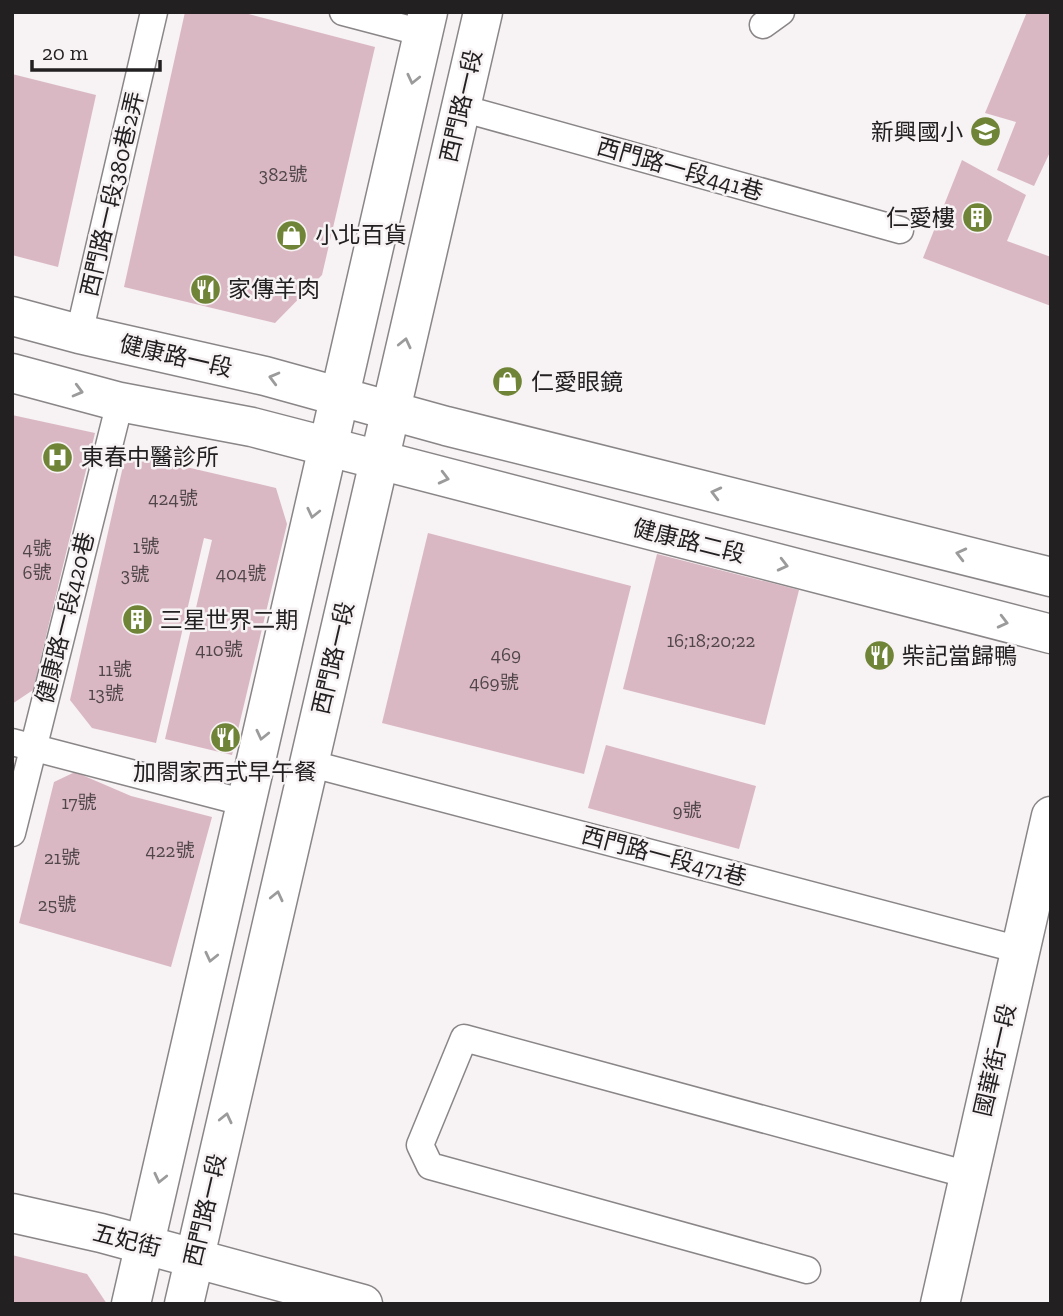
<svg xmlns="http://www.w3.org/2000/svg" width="1063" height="1316" viewBox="0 0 1063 1316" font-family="'Zilla Slab','Noto Sans TC',serif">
	<rect width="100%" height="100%" fill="#f7f2f4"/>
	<g fill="#dab8c3">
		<path d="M185,12H241L375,47L322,275L275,323L124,287Z"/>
		<path d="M1027,12H1051V150L1034,186L997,170L1016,122L985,113Z"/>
		<path d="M12,74L96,95L58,267L12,255Z"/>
		<path d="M962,160L1026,195L1007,241L1051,257V306L923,258Z"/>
		<path d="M12,415L95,433L33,690L12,704Z"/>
		<path d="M126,453L276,488L287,524L232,755L165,739L212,540L204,538L156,743L92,728L70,700Z"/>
		<path d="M428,533L631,586L584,774L382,723Z"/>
		<path d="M657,554L799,590L765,725L623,689Z"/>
		<path d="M606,745L756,786L739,849L588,808Z"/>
		<path d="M75,772L131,796L212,817L171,967L19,923L54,782Z"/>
		<path d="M12,1255L87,1274L107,1304H12Z"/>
	</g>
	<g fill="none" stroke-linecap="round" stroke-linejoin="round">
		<defs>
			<g id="service">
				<path d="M343,12L423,33"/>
				<path d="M763,25L781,12"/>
				<path d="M461,108L900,230"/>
				<path d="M79,334L154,12"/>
				<path d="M12,742L246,803"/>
				<path d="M308,763L1020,950"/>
				<path d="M12,833L120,402"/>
				<path d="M807,1270L430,1166L420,1145L464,1038L969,1175"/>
			</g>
			<g id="minor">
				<path d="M12,1213L101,1233L363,1304"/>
				<path d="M940,1304L1051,816"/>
			</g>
			<g id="tertiary">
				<path d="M12,316L79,334L265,376L446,426L1051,577"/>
				<path d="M12,373L120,402L252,427L1051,634"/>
				<path d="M131,1304L428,12"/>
				<path d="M184,1304L483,12"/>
			</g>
		</defs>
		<use href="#service" stroke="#8a8687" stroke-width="29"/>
		<use href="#minor" stroke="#8a8687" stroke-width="41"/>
		<use href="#tertiary" stroke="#8a8687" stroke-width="41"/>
		<use href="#service" stroke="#fff" stroke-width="26"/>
		<use href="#minor" stroke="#fff" stroke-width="38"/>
		<use href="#tertiary" stroke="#fff" stroke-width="38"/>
	</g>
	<defs><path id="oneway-chevron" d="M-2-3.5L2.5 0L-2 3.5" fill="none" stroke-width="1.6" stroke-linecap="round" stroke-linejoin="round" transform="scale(1.75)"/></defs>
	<g stroke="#9c9b9b">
		<use href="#oneway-chevron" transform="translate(413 79) rotate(103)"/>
		<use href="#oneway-chevron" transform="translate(405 343) rotate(-77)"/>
		<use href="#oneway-chevron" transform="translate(274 378) rotate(-165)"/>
		<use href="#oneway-chevron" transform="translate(78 391) rotate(15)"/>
		<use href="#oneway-chevron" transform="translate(444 478) rotate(14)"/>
		<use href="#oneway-chevron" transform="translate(716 493) rotate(-166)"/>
		<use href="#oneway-chevron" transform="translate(313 513) rotate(103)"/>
		<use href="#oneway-chevron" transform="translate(961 554) rotate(-166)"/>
		<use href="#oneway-chevron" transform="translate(783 565) rotate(14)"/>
		<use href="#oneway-chevron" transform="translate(1003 622) rotate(14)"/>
		<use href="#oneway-chevron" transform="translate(262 735) rotate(103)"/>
		<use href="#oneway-chevron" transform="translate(277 896) rotate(-77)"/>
		<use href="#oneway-chevron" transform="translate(211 957) rotate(103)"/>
		<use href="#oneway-chevron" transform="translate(226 1118) rotate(-77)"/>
		<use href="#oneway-chevron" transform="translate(160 1178) rotate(103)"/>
	</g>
	<defs>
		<symbol id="school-disc" viewBox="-11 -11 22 22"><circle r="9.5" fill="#6f8436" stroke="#f7f2f4"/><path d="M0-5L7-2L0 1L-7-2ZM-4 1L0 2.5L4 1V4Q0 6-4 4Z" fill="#fff"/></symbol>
		<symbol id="building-disc" viewBox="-11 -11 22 22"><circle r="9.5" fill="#6f8436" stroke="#f7f2f4"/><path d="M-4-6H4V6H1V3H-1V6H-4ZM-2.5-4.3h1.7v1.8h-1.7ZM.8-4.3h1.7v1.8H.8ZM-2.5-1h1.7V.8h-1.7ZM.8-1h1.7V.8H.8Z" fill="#fff"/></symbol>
		<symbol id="shop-disc" viewBox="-11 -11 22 22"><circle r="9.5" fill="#6f8436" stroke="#f7f2f4"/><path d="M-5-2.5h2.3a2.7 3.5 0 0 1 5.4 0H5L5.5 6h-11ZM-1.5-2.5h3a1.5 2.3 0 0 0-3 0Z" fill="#fff"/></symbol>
		<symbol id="restaurant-disc" viewBox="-11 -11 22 22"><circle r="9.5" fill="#6f8436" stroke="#f7f2f4"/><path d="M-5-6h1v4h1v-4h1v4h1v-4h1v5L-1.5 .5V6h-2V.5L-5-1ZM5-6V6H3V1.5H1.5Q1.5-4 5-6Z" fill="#fff"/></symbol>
		<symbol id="hospital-disc" viewBox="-11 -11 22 22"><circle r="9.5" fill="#6f8436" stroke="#f7f2f4"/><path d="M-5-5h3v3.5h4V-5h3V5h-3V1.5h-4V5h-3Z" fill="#fff"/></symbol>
	</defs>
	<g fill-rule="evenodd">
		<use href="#school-disc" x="968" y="114" width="35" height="35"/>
		<use href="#building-disc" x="960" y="200" width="35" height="35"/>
		<use href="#shop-disc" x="274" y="218" width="35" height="35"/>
		<use href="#restaurant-disc" x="188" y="272" width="35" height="35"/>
		<use href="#shop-disc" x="490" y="364" width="35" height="35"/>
		<use href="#hospital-disc" x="40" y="440" width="35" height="35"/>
		<use href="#building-disc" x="120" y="602" width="35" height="35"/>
		<use href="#restaurant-disc" x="862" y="638" width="35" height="35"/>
		<use href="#restaurant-disc" x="208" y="720" width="35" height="35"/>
	</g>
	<g text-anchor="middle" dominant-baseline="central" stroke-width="5" stroke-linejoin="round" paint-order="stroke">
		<g font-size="19" fill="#50464a">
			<text x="283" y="174">382號</text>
			<text x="173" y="498">424號</text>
			<text x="146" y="546">1號</text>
			<text x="37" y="548">4號</text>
			<text x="37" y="572">6號</text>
			<text x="241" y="573">404號</text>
			<text x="135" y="574">3號</text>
			<text x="711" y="640">16;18;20;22</text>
			<text x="219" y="649">410號</text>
			<text x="506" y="654">469</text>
			<text x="115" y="669">11號</text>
			<text x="494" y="682">469號</text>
			<text x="106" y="693">13號</text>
			<text x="79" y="802">17號</text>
			<text x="687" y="810">9號</text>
			<text x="170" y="850">422號</text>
			<text x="62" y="857">21號</text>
			<text x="57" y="904">25號</text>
		</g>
		<g font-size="23" fill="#222021" stroke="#f7f2f4">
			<text transform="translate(461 106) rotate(-77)">西門路一段</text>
			<text transform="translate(680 169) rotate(16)">西門路一段441巷</text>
			<text transform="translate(112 194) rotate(-77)">西門路一段380巷2弄</text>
			<text transform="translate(176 356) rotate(13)">健康路一段</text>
			<text transform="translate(689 541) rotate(14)">健康路二段</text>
			<text transform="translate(65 618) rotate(-76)">健康路一段420巷</text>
			<text transform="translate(333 658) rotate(-77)">西門路一段</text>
			<text transform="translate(664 856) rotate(15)">西門路一段471巷</text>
			<text transform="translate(995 1060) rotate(-77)">國華街一段</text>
			<text transform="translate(205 1210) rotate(-77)">西門路一段</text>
			<text transform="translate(127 1240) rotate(14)">五妃街</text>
		</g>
		<g font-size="23" fill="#222021" stroke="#f7f2f4" text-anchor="start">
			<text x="963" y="132" text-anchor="end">新興國小</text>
			<text x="955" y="218" text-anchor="end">仁愛樓</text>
			<text x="315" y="235">小北百貨</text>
			<text x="228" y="289">家傳羊肉</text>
			<text x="531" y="382">仁愛眼鏡</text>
			<text x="81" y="457">東春中醫診所</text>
			<text x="160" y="620">三星世界二期</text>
			<text x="902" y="656">柴記當歸鴨</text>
			<text x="225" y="772" text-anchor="middle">加閤家西式早午餐</text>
		</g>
	</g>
	<rect width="1063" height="1316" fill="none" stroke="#222021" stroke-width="28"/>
	<path d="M32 60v10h128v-10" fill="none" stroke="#222021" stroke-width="3.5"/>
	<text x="42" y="60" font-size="21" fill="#222021" stroke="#f7f2f4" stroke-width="5" paint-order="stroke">20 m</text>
</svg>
